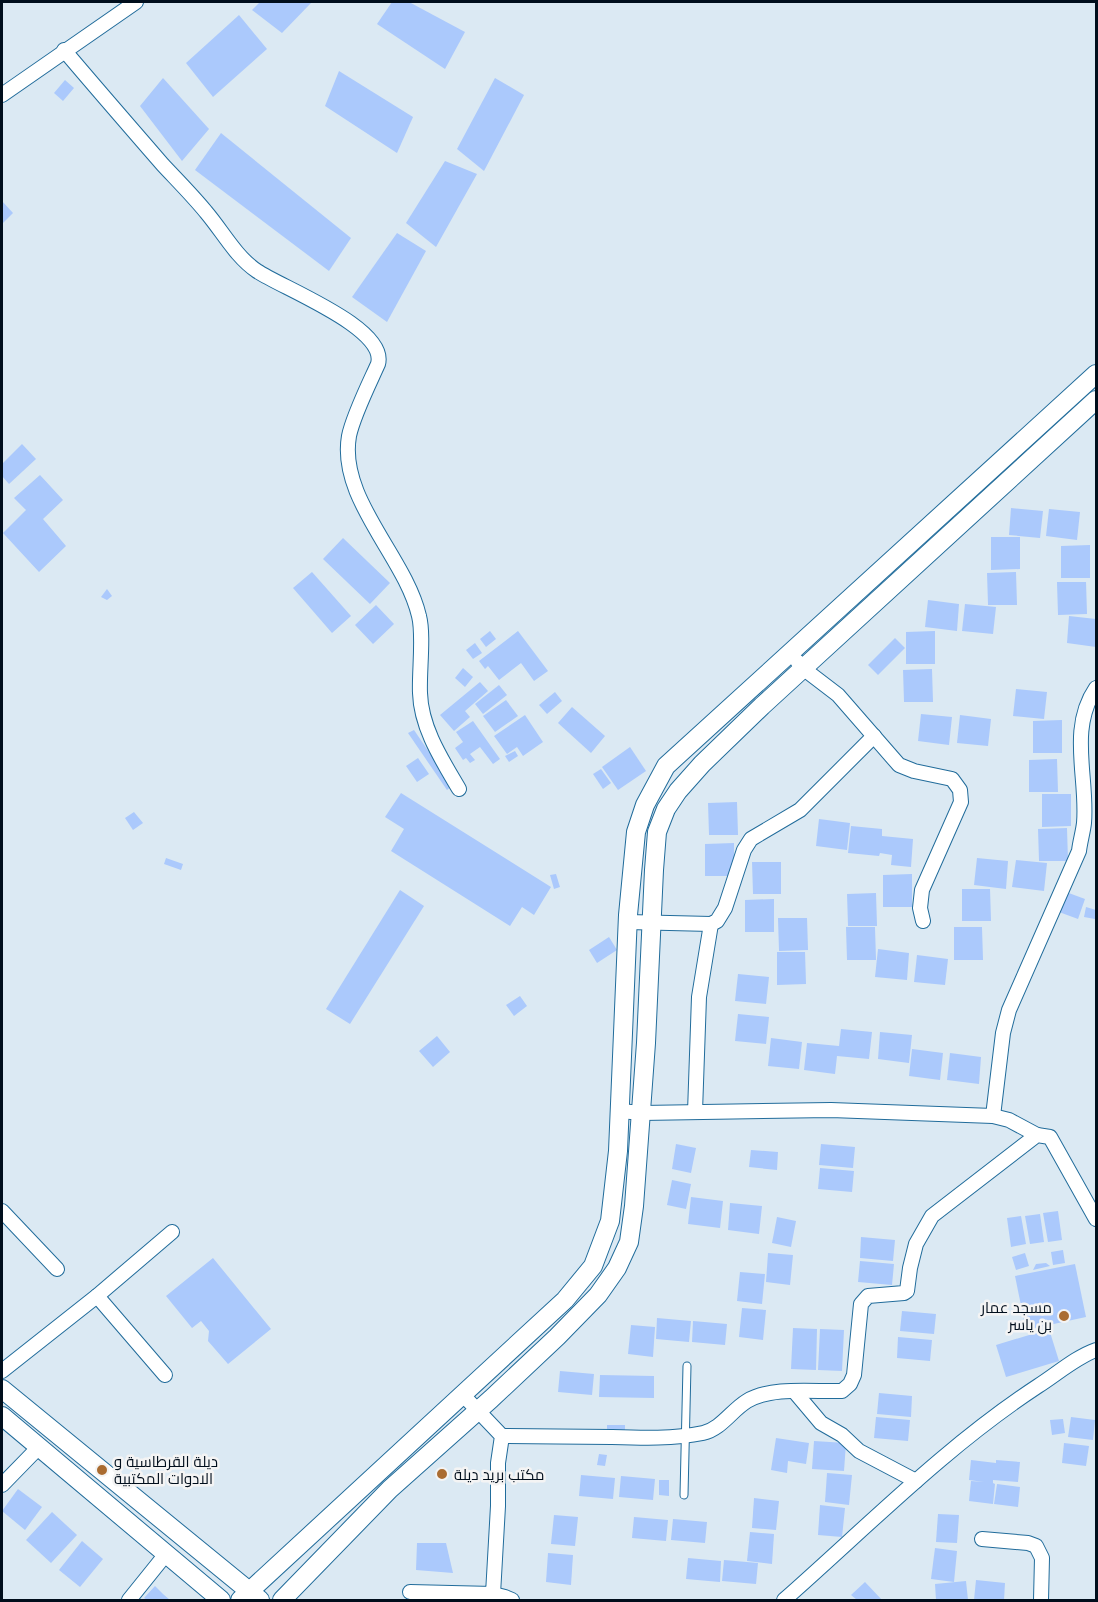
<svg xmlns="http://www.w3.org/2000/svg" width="1098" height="1602" viewBox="0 0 1098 1602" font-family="'PT Sans',Cairo,sans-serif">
	<rect width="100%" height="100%" fill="#dbe9f3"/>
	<g fill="#abc9fc">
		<path d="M260,2H312L282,33L252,10Z"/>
		<path d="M392,2H409L465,32L445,69L377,24Z"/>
		<path d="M239,15L267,49L213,97L186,63Z"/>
		<path d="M339,71L413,117L397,153L325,106Z"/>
		<path d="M163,78L209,129L182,161L140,106Z"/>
		<path d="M495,78L524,95L484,171L457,149Z"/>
		<path d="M65,80L74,88L63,101L54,93Z"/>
		<path d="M221,133L351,238L329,271L195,170Z"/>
		<path d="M445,161L477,174L436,247L406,223Z"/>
		<path d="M2,201L13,213L2,224Z"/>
		<path d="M397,233L426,251L387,322L352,297Z"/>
		<path d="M22,444L36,459L9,484L2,476V464Z"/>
		<path d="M40,475L63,500L43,519L66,546L39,572L3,533L26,510L14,498Z"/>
		<path d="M1011,508L1043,511L1040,538L1009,535Z"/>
		<path d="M1049,509L1080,512L1077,540L1046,536Z"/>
		<path d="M991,537H1020V569L991,570Z"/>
		<path d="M343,538L390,583L370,604L323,559Z"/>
		<path d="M1090,545V578H1061V546Z"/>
		<path d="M312,572L351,616L332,633L293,588Z"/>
		<path d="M1016,572L1017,605H988L987,573Z"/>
		<path d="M1057,582H1086L1087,614L1058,615Z"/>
		<path d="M107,589L112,596L107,600L101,597Z"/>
		<path d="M928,600L959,604L957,631L925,627Z"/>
		<path d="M965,604L996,607L993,634L962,631Z"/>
		<path d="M376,605L394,624L373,644L355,625Z"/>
		<path d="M1069,616L1096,619V647L1067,643Z"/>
		<path d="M490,631L496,639L486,647L480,639Z"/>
		<path d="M518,631L548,671L534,681L521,663L499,680L488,666L485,669L479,661Z"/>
		<path d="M935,631V664H906V632Z"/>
		<path d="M895,638L905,648L878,675L868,665Z"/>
		<path d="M475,643L482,653L473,659L466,650Z"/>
		<path d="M463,668L473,677L465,687L455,678Z"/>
		<path d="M932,669L933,702H904L903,670Z"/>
		<path d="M480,682L488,691L465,711L470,717L454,731L440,715Z"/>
		<path d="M499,685L507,695L483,714L475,704Z"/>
		<path d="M1016,689L1047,692L1044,719L1013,716Z"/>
		<path d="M555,692L562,701L547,714L539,705Z"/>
		<path d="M506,700L518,716L495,732L483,716Z"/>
		<path d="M572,707L605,736L591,753L558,723Z"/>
		<path d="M921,714L952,717L949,745L918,741Z"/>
		<path d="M525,715L543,742L523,756L517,747L507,754L494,736Z"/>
		<path d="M960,715L991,719L988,746L957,743Z"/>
		<path d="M1062,720V753H1033V721Z"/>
		<path d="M473,721L500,759L493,764L480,747L470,754L475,760L470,763L466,758L463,760L455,748L463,742L456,732Z"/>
		<path d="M414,730L452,786L447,790L408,733Z"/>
		<path d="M630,747L646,771L618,790L602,767Z"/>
		<path d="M515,751L518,756L509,762L505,756Z"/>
		<path d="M418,758L429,774L417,782L406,766Z"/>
		<path d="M1057,759L1058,792H1029V760Z"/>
		<path d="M601,769L611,783L603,789L593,774Z"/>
		<path d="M401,793L551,887L534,915L522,907L510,926L391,851L404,829L385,817Z"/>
		<path d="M1042,794H1071V826L1042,827Z"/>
		<path d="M737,802L738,835H709L708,803Z"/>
		<path d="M134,812L143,823L133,830L125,818Z"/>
		<path d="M819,819L850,823L847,850L816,846Z"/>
		<path d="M851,826L882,829V836L913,839L911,867L891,865L892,855L880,853L879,856L848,853Z"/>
		<path d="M1067,828L1068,861H1039L1038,829Z"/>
		<path d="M734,843V876H705V844Z"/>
		<path d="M166,858L183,864L181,870L164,864Z"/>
		<path d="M977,858L1008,861L1006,889L974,885Z"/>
		<path d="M1016,860L1047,863L1044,891L1012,887Z"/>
		<path d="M752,862H781V894H753Z"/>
		<path d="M556,874L560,887L554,889L550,875Z"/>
		<path d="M912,874V907H883V875Z"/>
		<path d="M962,889H990L991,921H962Z"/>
		<path d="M400,890L424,906L350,1024L326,1009Z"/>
		<path d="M1066,892L1085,899L1078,919L1059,912Z"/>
		<path d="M876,893L877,926H848L847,894Z"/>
		<path d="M774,899V932H745V900Z"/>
		<path d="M1086,907L1096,910L1095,919L1084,917Z"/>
		<path d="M778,918H807L808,950L779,951Z"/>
		<path d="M846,927H875L876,960H847Z"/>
		<path d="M954,927H982L983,960H954Z"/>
		<path d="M609,937L617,950L597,963L589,950Z"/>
		<path d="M878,949L909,953L907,980L875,977Z"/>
		<path d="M777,952H805L806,984L777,985Z"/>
		<path d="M917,955L948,959L945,985L914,982Z"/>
		<path d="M738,974L769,977L766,1004L735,1001Z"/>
		<path d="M520,996L527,1006L514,1016L506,1005Z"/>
		<path d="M738,1014L769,1017L766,1044L735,1041Z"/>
		<path d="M841,1029L872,1032L869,1059L837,1056L835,1074L804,1070L807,1043L839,1046Z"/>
		<path d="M880,1032L912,1035L909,1063L878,1059Z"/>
		<path d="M437,1036L450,1052L433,1067L419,1051Z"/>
		<path d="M771,1038L802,1042L799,1069L768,1066Z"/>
		<path d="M912,1049L943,1053L940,1080L909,1076Z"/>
		<path d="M950,1053L981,1057L979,1084L947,1080Z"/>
		<path d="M676,1144L696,1148L691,1173L672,1169Z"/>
		<path d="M821,1144L855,1147L853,1168L819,1165Z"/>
		<path d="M751,1150L778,1152L777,1170L749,1167Z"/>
		<path d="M820,1168L854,1171L852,1192L818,1189Z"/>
		<path d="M672,1180L691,1184L686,1209L667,1205Z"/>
		<path d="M691,1197L723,1201L720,1228L688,1224Z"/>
		<path d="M730,1203L762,1206L759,1234L728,1230Z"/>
		<path d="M1058,1211L1062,1240L1048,1242L1043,1213Z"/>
		<path d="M1040,1214L1044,1242L1030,1244L1025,1216Z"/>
		<path d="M1021,1216L1026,1244L1011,1247L1007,1218Z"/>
		<path d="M777,1217L796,1221L791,1247L772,1243Z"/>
		<path d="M861,1237L895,1240L893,1261L860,1258Z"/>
		<path d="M1063,1250L1065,1263L1053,1265L1051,1252Z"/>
		<path d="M768,1253L793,1255L790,1285L766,1282Z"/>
		<path d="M1025,1253L1029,1266L1016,1270L1012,1257Z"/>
		<path d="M213,1258L271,1329L228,1364L208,1341L209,1331L201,1321L192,1328L166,1296Z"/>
		<path d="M860,1261L894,1264L892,1285L858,1282Z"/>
		<path d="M1046,1263L1050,1266L1033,1270L1036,1264Z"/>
		<path d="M1075,1264L1086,1317L1026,1330L1015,1276Z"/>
		<path d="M740,1272L765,1274L762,1304L737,1301Z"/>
		<path d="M742,1308L766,1310L763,1340L739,1337Z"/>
		<path d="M902,1311L936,1314L934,1334L900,1331Z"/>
		<path d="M657,1318L691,1321L689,1342L656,1339Z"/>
		<path d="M693,1321L727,1324L725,1345L692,1342Z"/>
		<path d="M631,1325L655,1327L653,1357L628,1354Z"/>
		<path d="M793,1328L817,1329L816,1370L791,1369Z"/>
		<path d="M820,1329L844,1330L842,1371L818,1370Z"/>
		<path d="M1049,1329L1059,1361L1006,1377L996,1345Z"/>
		<path d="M898,1337L932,1340L930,1361L897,1358Z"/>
		<path d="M560,1371L594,1374L592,1395L558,1392Z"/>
		<path d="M600,1375L654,1376V1398L599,1397Z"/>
		<path d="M879,1393L912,1396L911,1417L877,1414Z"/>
		<path d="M876,1417L910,1420L908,1441L874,1438Z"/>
		<path d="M1071,1417L1095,1420L1093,1440L1068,1437Z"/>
		<path d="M1063,1419L1065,1433L1052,1435L1050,1420Z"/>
		<rect x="607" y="1425" width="18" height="10"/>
		<path d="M776,1438L809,1443L806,1464L788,1461L787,1473L771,1470Z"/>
		<path d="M814,1441L846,1443L844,1471L812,1469Z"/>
		<path d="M1064,1443L1089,1446L1086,1466L1062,1463Z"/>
		<path d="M599,1454L607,1455L605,1466L597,1465Z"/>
		<path d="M971,1460L996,1463V1460L1020,1462L1018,1482L993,1480V1483L995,1484L993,1504L969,1501L971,1481L984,1482L969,1480Z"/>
		<path d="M827,1473L852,1475L849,1505L825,1502Z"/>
		<path d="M581,1475L615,1478L613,1499L579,1496Z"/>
		<path d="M621,1476L655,1479L653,1500L619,1497Z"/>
		<path d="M659,1480H669V1496L659,1495Z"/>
		<path d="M997,1484L1020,1487L1018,1507L994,1504Z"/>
		<path d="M18,1489L42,1507L25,1530L2,1511Z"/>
		<path d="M754,1498L779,1501L776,1530L752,1528Z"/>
		<path d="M820,1505L845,1508L842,1537L818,1535Z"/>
		<path d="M52,1512L77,1535L51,1563L26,1540Z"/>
		<path d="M938,1514L959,1515L957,1543L936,1542Z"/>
		<path d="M554,1515L578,1517L575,1546L551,1544Z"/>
		<path d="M634,1517L668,1520L666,1541L632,1538Z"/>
		<path d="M673,1519L707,1522L705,1543L671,1540Z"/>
		<path d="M750,1532L774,1534L772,1564L747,1561Z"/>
		<path d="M82,1541L103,1559L80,1587L59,1570Z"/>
		<path d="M417,1543H446L453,1573L416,1570Z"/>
		<path d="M935,1548L957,1551L954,1582L931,1579Z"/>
		<path d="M548,1553L573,1555L571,1585L546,1582Z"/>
		<path d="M688,1558L721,1561L720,1582L686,1579Z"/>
		<path d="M724,1560L758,1563L756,1584L722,1581Z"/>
		<path d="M976,1580L1005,1583L1004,1600H974Z"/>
		<path d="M966,1581L968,1600H936L935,1584Z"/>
		<path d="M865,1582L882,1600H857L851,1595Z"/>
		<path d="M155,1586L163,1594L170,1600H147L144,1598Z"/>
	</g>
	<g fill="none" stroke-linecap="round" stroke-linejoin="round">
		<defs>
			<path id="lane" d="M684,1495L687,1366"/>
			<g id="street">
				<path d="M64,50C97,89 130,127 163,165C178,181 193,196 206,212C223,232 236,257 257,271C282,288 388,328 378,364C369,384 353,416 349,436C338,499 405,556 419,616C424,635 419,672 420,693C421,728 442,760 459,789"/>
				<path d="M2,95L136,2"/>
				<path d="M797,661L804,669L838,695L899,765L914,771L952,779L960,790L961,802L922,890L920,908L923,921"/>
				<path d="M628,922L711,924L717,921L725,908L744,850L751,839L800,810L874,736"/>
				<path d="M620,1111L642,1113L831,1110L993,1116L1009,1120L1037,1135"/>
				<path d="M695,1112L699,997L711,924"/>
				<path d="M993,1116L1003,1033L1009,1010L1079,851C1080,842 1083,832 1084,823C1088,778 1068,729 1096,688"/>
				<path d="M2,1211L57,1269"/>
				<path d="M97,1296L165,1375"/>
				<path d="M2,1371L97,1296L172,1232"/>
				<path d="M794,1391L821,1423L842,1435L859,1451L916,1481"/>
				<path d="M502,1436C539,1436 575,1437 612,1437C642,1438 674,1439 703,1433C721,1429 732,1410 747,1401C771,1386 815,1392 842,1391L850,1384L854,1375L861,1304L868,1296L904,1293L907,1291L910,1268L916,1244L932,1216L1037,1135L1050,1137L1096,1219"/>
				<path d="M2,1485L39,1447"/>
				<path d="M982,1539L1028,1543L1036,1546L1042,1558L1041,1600"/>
				<path d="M410,1592L493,1594L498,1506V1463L502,1436L462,1394"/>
				<path d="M493,1594L505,1597L512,1600"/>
				<path d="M129,1600L166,1554"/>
				<path d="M784,1600C867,1527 945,1447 1038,1386C1057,1374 1076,1357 1096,1350"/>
			</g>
			<g id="secondary">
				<path d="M2,1389L260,1600"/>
				<path d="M2,1416L221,1600"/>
				<path d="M240,1600L565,1300L593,1266L610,1221L618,1151L628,915L636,832L645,805L666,766L1096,374"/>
				<path d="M282,1600L390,1489L491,1399L557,1337L598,1295L617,1268L629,1242L634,1206L646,1043L654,870L657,832L666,809L678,791L702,764L762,706L1096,400"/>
			</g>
		</defs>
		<use href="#lane" stroke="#216c9b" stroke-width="9"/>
		<use href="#street" stroke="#216c9b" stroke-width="16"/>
		<use href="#secondary" stroke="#216c9b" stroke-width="20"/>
		<use href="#lane" stroke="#fff" stroke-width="7"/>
		<use href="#street" stroke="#fff" stroke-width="14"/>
		<use href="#secondary" stroke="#fff" stroke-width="18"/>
	</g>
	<g fill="#aa6c31" stroke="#f4f4f4" stroke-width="2">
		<circle cx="1064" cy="1316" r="6"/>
		<circle cx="102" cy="1470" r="6"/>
		<circle cx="442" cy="1474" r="6"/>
	</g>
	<g text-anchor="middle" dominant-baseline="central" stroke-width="5" stroke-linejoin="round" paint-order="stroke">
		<g font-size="15" fill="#000e1c" stroke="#f4f4f4" text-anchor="start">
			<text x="1052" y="1307" text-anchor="end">مسجد عمار<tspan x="1052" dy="17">بن ياسر</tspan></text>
			<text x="114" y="1461">ديلة القرطاسية و<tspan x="114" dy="17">الادوات المكتبية</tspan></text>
			<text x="454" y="1474">مكتب بريد ديلة</text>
		</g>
	</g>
	<rect width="1098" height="1602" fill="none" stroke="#000e1c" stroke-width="6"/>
</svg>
